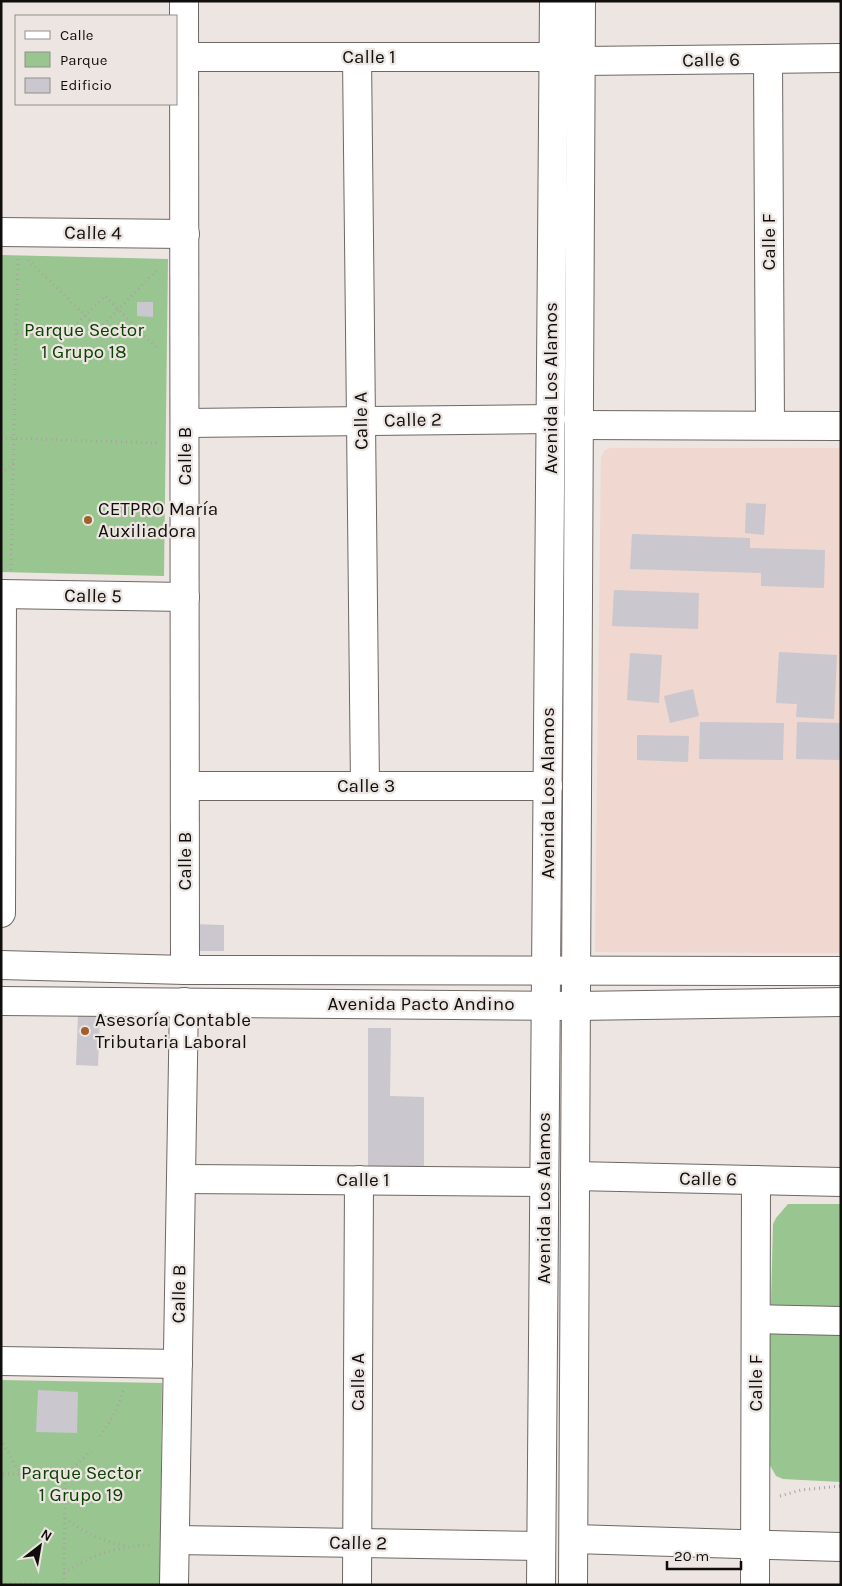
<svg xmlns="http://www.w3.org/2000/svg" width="842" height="1586" viewBox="0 0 842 1586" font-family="Karla,sans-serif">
	<rect width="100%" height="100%" fill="#ece5e1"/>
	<path fill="#f0d7d0" d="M610,448H841V953L595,952L601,458L604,451Z"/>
	<g fill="#99c590">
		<path d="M1,255L168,259L164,576L1,572Z"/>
		<path d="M788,1204H841V1482L783,1479L776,1476L767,1460L773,1224L776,1218Z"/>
		<path d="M1,1380L162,1383L160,1585H1Z"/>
	</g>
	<g fill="#cac7ce">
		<path d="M137,302H153V317L137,316Z"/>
		<path d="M746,503L766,504L764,535L745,533Z"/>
		<path d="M632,534L750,538V548L825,550L824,588L761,586V573L630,569Z"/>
		<path d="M614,590L699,593L698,629L612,626Z"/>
		<path d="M779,652L837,655L834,719L796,717L797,704L776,703Z"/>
		<path d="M630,653L662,655L659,703L627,700Z"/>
		<path d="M693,689L699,716L670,723L664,696Z"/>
		<path d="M700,722L784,723L783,760L699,759Z"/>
		<path d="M797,722L841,723V760L796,759Z"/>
		<path d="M637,735L689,736L688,762L637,760Z"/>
		<path d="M193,924L224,925V951H193Z"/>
		<path d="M78,1015L100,1016L98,1066L76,1065Z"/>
		<path d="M368,1028H391L390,1096L424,1097V1173H368Z"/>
		<path d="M38,1390L78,1392L77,1433L36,1432Z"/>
	</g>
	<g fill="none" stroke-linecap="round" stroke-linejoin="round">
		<defs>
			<g id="street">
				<path d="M184,1L185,970"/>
				<path d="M184,57H554"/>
				<path d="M357,57L365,786"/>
				<path d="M768,59L770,425"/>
				<path d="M581,61L841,58"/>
				<path d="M1,232L185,234"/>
				<path d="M185,423L551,419"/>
				<path d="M579,425L841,426"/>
				<path d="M1,594L185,597"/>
				<path d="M185,786H548"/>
				<path d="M1,913L2,594"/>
				<path d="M575,1176L841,1182"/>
				<path d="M182,1179L544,1182"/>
				<path d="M756,1319L841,1321"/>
				<path d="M1,1361L178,1364"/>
				<path d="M574,1539L841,1547"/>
				<path d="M175,1540L541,1546"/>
				<path d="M174,1585L184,1002"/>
				<path d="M357,1585L359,1180"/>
				<path d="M755,1585L756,1180"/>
			</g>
			<g id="secondary">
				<path d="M1,965L185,970L841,971"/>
				<path d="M1,1001L576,1006L841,1002"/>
				<path d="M541,1585L554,1"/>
				<path d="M573,1585L581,1"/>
			</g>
		</defs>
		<use href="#street" stroke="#6e6864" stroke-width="30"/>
		<use href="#secondary" stroke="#6e6864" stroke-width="30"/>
		<g stroke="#aaa4a1" stroke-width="3" stroke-dasharray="1 4" stroke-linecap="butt">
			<path d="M18,259L16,333L65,335L105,296L158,349"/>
			<path d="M28,260L99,329L159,268"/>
			<path d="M1,438L158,443"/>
			<path d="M1,473L14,463"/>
			<path d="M11,570L16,333"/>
			<path d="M100,1436C111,1421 119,1406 124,1388"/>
			<path d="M1,1439L16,1467L22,1474"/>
			<path d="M65,1475L91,1451"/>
			<path d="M1,1493L2,1474L65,1475L64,1585L1,1583"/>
			<path d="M780,1496L801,1490L841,1486"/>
			<path d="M65,1518C83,1532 104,1543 127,1545"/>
			<path d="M64,1573C91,1555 118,1546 150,1545"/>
		</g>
		<use href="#street" stroke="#fff" stroke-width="28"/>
		<use href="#secondary" stroke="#fff" stroke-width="28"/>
	</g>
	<g fill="#a1602b" stroke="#ece5e1" stroke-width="2">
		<circle cx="88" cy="520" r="5"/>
		<circle cx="85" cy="1031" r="5"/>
	</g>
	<g text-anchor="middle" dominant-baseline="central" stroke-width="4.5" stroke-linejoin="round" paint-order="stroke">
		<g font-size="19" fill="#100e0c" stroke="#ece5e1">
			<text x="369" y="57">Calle 1</text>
			<text transform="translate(711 60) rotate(-1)">Calle 6</text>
			<text transform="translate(93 233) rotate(1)">Calle 4</text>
			<text transform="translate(769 242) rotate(-90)">Calle F</text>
			<text transform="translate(551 388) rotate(-90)">Avenida Los Alamos</text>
			<text transform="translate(413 420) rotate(-1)">Calle 2</text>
			<text transform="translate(361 421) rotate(-91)">Calle A</text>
			<text transform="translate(185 456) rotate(-90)">Calle B</text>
			<text transform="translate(93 596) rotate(1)">Calle 5</text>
			<text x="366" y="786">Calle 3</text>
			<text transform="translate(548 793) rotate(-90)">Avenida Los Alamos</text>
			<text transform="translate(185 861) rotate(-90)">Calle B</text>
			<text x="421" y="1004">Avenida Pacto Andino</text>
			<text transform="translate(708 1179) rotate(1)">Calle 6</text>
			<text x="363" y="1180">Calle 1</text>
			<text transform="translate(544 1198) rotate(-90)">Avenida Los Alamos</text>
			<text transform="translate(179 1294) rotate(-89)">Calle B</text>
			<text transform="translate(358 1382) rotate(-90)">Calle A</text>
			<text transform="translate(756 1383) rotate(-90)">Calle F</text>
			<text transform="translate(358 1543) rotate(1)">Calle 2</text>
		</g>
		<g font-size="19" fill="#0a4100" stroke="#ece5e1">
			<text x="84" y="330">Parque Sector<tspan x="84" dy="22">1 Grupo 18</tspan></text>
			<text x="81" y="1473">Parque Sector<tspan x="81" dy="22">1 Grupo 19</tspan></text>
		</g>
		<g font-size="19" fill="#100e0c" stroke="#ece5e1" text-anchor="start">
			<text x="98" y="509">CETPRO María<tspan x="98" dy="22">Auxiliadora</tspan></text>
			<text x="95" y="1020">Asesoría Contable<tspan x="95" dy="22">Tributaria Laboral</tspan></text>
		</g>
	</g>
	<rect width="842" height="1586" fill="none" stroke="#100e0c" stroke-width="5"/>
	<rect x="15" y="15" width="162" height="90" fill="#ece5e1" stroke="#948f8c"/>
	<rect x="25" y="31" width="25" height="8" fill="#ffffff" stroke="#948f8c"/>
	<text x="60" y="40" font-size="15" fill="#100e0c">Calle</text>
	<rect x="25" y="52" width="25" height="15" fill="#99c590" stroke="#948f8c"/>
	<text x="60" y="65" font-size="15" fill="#100e0c">Parque</text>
	<rect x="25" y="78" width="25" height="15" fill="#cac7ce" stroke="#948f8c"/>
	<text x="60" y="90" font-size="15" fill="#100e0c">Edificio</text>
	<g transform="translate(40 1546) rotate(31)" stroke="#ece5e1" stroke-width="4" paint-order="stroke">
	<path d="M0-4L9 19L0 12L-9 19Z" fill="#100e0c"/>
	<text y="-8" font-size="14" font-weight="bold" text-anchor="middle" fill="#100e0c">N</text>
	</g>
	<path d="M667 1561v8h74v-8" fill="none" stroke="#100e0c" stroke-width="2.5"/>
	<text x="674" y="1561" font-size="15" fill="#100e0c" stroke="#ece5e1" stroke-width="4" paint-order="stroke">20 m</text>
</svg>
